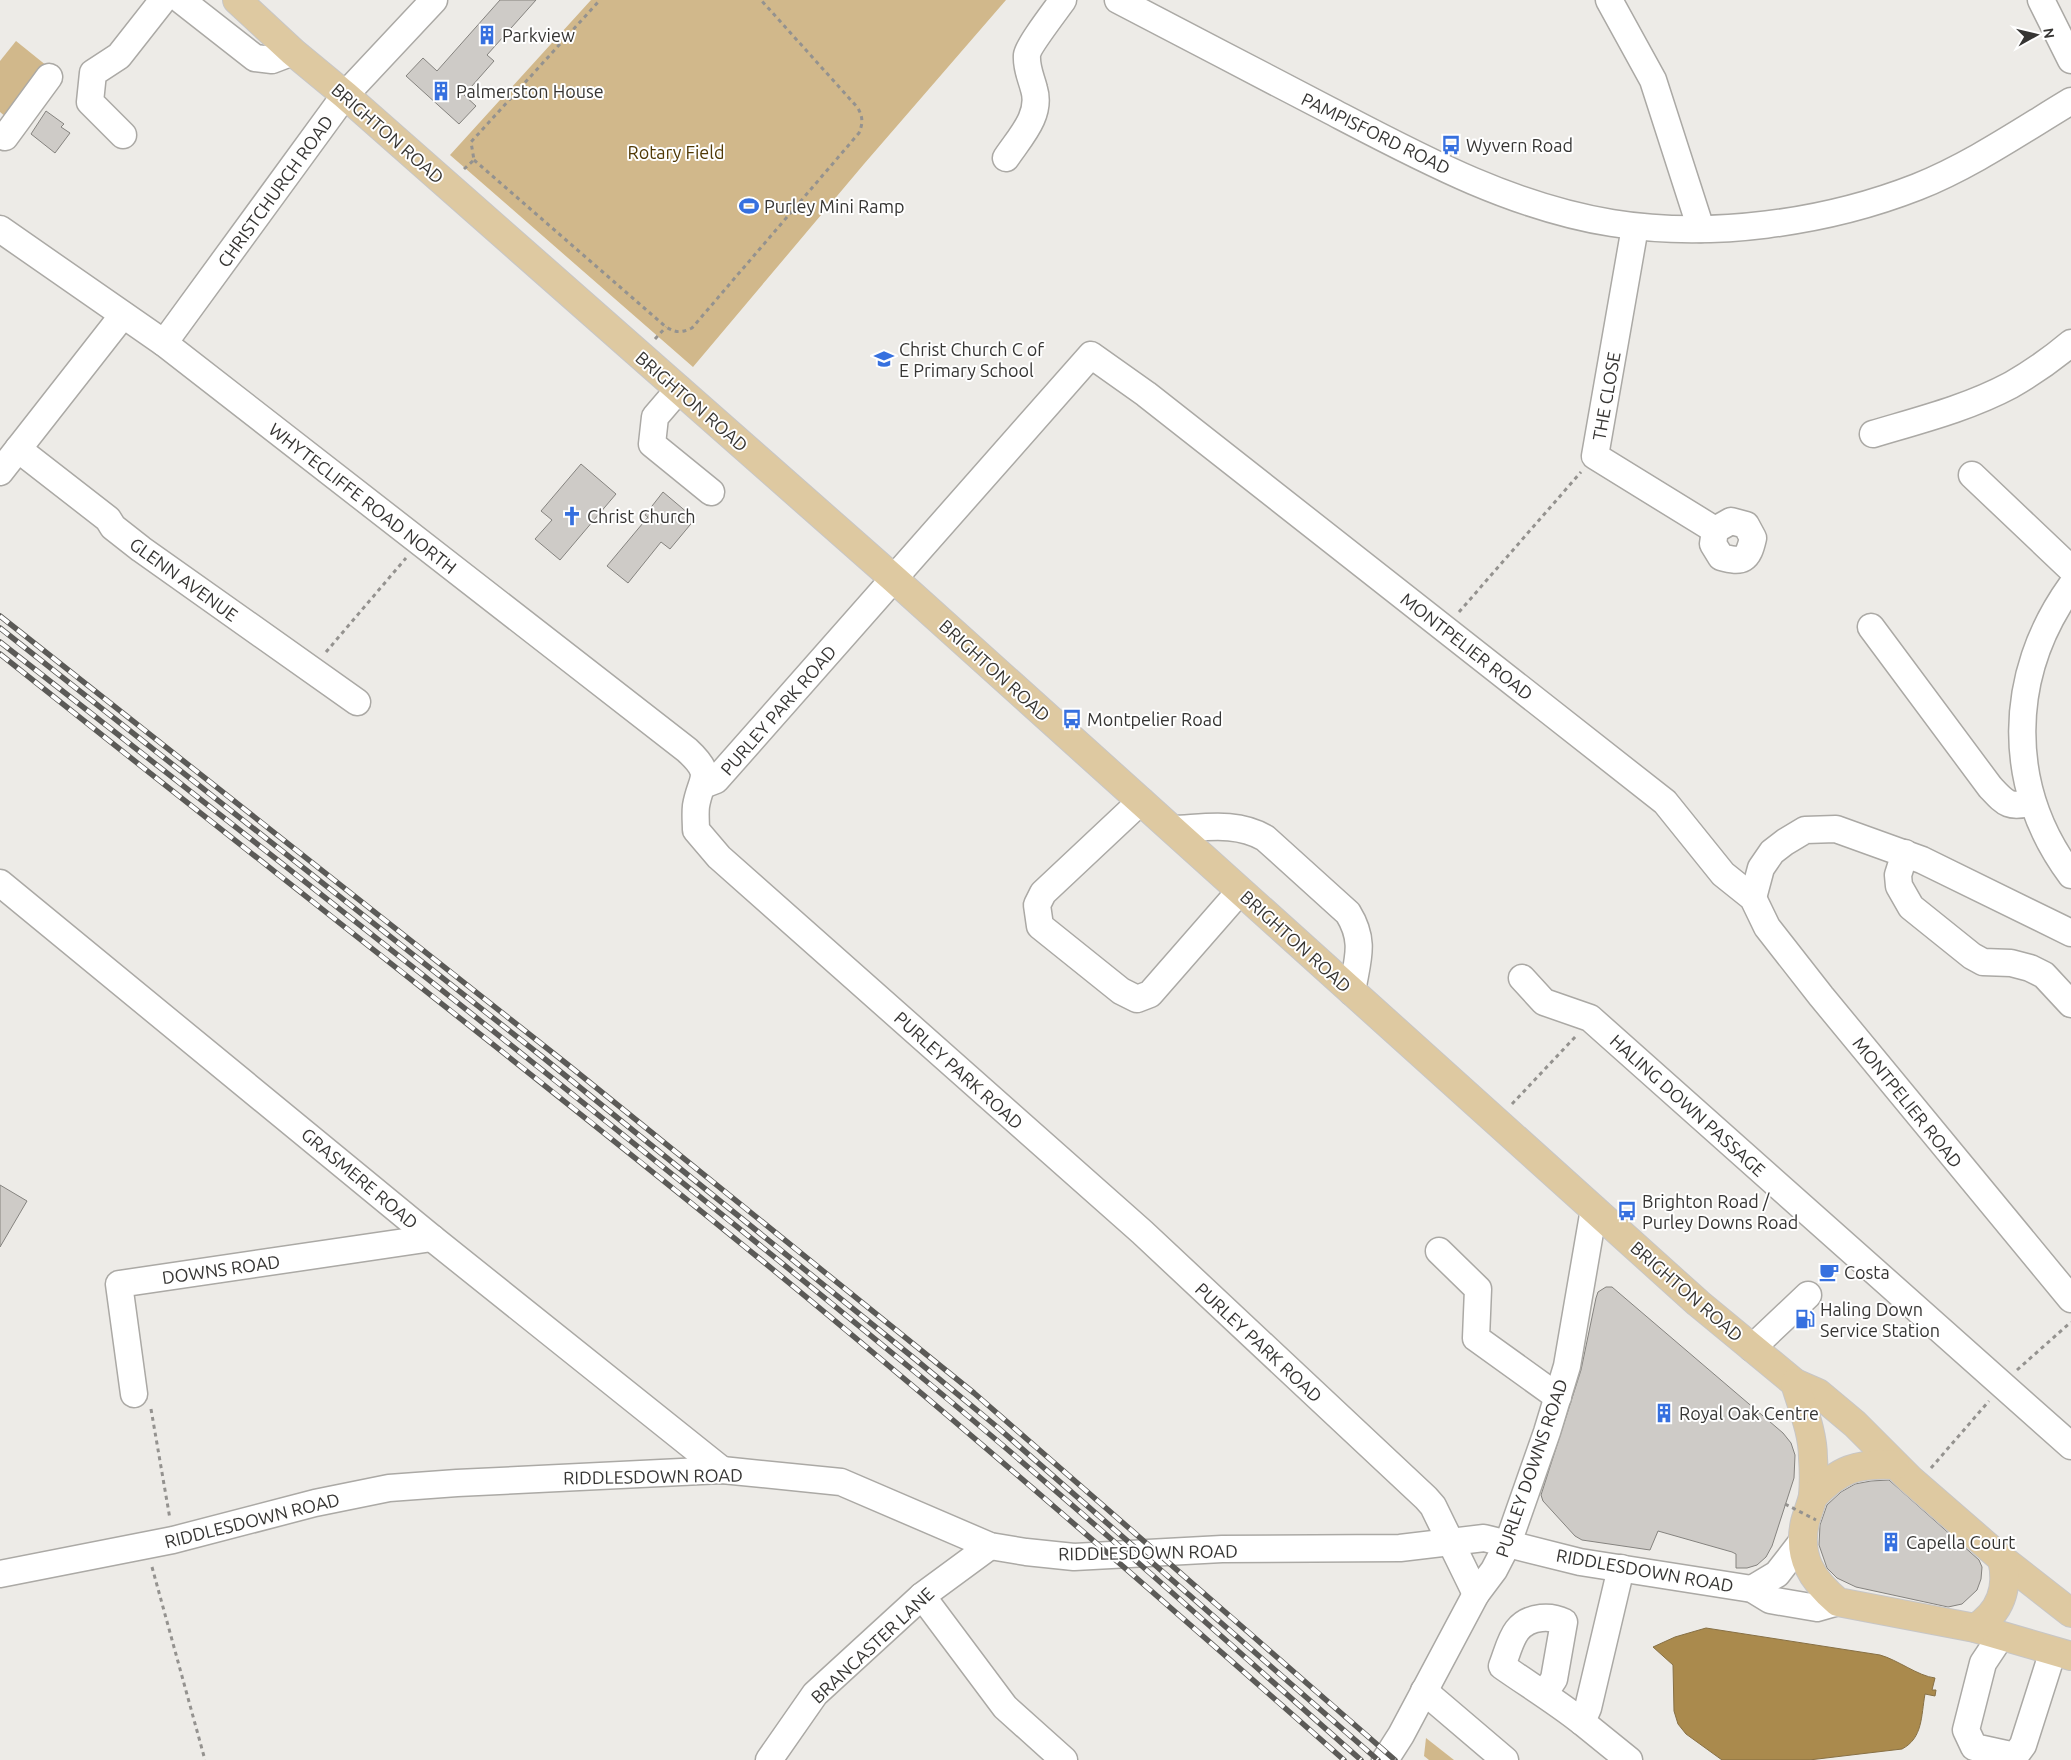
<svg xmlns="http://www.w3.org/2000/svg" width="2071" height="1760" viewBox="0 0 2071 1760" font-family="Ubuntu,sans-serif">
	<rect width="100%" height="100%" fill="#edebe7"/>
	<g fill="#d1b88b">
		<path d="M591,0H1006L864,164L693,367L450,155Z"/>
		<path d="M16,41L47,66L6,117L0,112V61Z"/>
		<path d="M1426,1738L1454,1760H1429L1424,1756Z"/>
	</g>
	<path fill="#aa8a4d" stroke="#877045" d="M1706,1628L1880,1655C1898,1660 1918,1676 1935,1678L1932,1690H1936L1935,1696L1925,1694C1921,1716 1923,1738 1902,1749L1809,1760H1722L1686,1734L1678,1724L1674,1711L1673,1665L1653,1647L1675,1637Z"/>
	<g fill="#cecbc7" stroke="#85837f">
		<path d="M500,0H536L487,55L494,61L464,95L476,106L459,124L406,76L423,58L437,71Z"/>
		<path d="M46,111L64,124L61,127L70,133L55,153L31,134Z"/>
		<path d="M581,464L616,494L560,560L535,539L552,520L541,511Z"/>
		<path d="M663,492L695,519L670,549L661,542L628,583L607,566L648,517L645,515Z"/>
		<path d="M0,1185L27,1201L0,1247Z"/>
		<path d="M1606,1287H1612L1783,1433L1791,1443L1795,1455L1794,1478L1772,1546L1766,1557L1757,1565L1747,1568H1736V1554L1732,1552L1658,1531L1650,1550L1582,1540L1575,1536L1543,1501L1541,1495L1581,1370L1596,1298L1598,1292Z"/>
		<path d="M1889,1480L1979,1560L1982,1567L1981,1579L1977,1590L1962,1604L1948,1607L1856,1587L1837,1578L1827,1568L1819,1545L1820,1525L1827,1505L1841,1492L1855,1484L1871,1481Z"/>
	</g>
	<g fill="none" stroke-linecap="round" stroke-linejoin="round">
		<defs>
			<g id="minor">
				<path d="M181,0L255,58L272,60L293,52"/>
				<path d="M1118,0C1188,37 1259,73 1329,110C1419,157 1511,207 1612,223C1710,239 1825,223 1917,187C1972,165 2021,131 2071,101"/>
				<path d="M1609,0L1653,80L1701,229"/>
				<path d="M2041,0L2071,60"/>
				<path d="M123,135L90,102L93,73L119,56L163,0"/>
				<path d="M5,137L49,77"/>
				<path d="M1006,158C1020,137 1042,115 1034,89C1031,77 1026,68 1027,55C1028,46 1056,10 1063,0"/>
				<path d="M1635,227L1595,456L1715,530"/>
				<path d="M0,229L164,343L687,750C715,776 701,777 696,806C695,814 696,823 696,830L719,857L1142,1232L1426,1498L1433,1506L1476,1594"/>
				<path d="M164,343L345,95L434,0"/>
				<path d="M679,389L655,417L652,444L711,492"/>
				<path d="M1873,434C1920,420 1968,408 2011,385C2032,373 2052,359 2071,343"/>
				<path d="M18,449L108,519L113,527L141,549L357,702"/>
				<path d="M0,472L123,315"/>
				<path d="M1972,475L2071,569"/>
				<path d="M1731,521L1746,525L1753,538C1748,560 1743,563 1721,557L1713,544L1715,530Z"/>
				<path d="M2071,586C2007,675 2005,787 2071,875"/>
				<path d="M1871,627L1990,787C2005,803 2009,809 2032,802"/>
				<path d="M703,785L716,780L1091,355L1146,394L1665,802L1723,874L1753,898L1767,927L1821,996L2071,1299"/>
				<path d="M1141,801L1043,893L1037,905L1040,926L1121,991L1137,999L1150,994L1240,891"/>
				<path d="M1172,829C1204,828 1236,821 1265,838L1348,913C1366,942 1357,960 1352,992"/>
				<path d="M1905,853L1898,875L1899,886L1911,907L1972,956L1983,962L2011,963L2030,968L2044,975L2071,1004"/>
				<path d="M0,883L432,1238L722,1470"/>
				<path d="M1753,898L1761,868L1772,852L1785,842L1805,830L1836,829L1922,860L2071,933"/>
				<path d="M1522,978L1544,1002L1590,1018L2071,1446"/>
				<path d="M1439,1251L1478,1289L1476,1338L1558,1397"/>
				<path d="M1752,1348L1808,1295"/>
				<path d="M134,1394L119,1284L432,1238"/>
				<path d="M1621,1568L1588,1708L1582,1722L1629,1760"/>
				<path d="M0,1574L173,1540L315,1503L389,1488L457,1483L722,1470L841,1482L990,1546L1026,1552L1074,1557L1222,1549L1400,1548L1484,1538L1580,1562L1752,1589L1770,1600L1817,1608L1838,1602"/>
				<path d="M1752,1589L1777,1574L1801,1543"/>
				<path d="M922,1596L1005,1707L1064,1760"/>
				<path d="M2001,1636L1983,1663L1966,1730L1974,1747L2015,1756L2023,1745L2053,1651"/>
				<path d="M1424,1691L1505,1760"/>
				<path d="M1544,1694L1554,1679L1564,1622C1556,1618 1550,1617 1541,1618C1513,1621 1511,1643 1502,1666C1529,1685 1557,1702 1582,1722"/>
				<path d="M769,1760L815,1694L922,1596L990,1546"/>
				<path d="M1385,1760L1401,1735L1476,1594L1494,1570L1508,1543L1547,1432L1567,1366L1594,1209"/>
			</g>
			<g id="major">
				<path d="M237,0L293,52L345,95L893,578L1698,1303L1795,1383L1818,1393L1855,1424L1910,1479L2002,1559L2071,1613"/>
				<path d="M1795,1383C1802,1407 1813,1432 1813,1458C1814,1470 1814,1484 1813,1496C1811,1505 1807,1514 1805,1522C1797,1557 1812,1580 1838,1602L1975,1628L2071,1656"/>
				<path d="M1813,1497C1839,1469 1857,1463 1895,1465"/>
				<path d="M1975,1628C2001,1612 2009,1588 2002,1559"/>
			</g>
		</defs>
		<use href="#minor" stroke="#aba9a5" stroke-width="29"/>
		<use href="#major" stroke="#c7c6c6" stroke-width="30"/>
		<g stroke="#94928f" stroke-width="3" stroke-dasharray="4 4" stroke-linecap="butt">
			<path d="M474,160L666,327C676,333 681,333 692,328L859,133C863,123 863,118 858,108L761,0"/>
			<path d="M464,169L474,160L471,142L600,0"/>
			<path d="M655,339L666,327"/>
			<path d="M1459,612L1581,472"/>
			<path d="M326,652L406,558"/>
			<path d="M1512,1104L1576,1036"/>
			<path d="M2017,1370L2071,1322"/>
			<path d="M151,1409L170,1519"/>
			<path d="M1931,1468L1989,1401"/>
			<path d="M152,1567L205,1760"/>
		</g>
		<use href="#minor" stroke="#fff" stroke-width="26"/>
		<use href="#major" stroke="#dec9a1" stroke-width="28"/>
		<defs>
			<g id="rail">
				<path d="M0,616L567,1064L974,1393L1395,1760"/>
				<path d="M0,628L540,1055L915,1359L996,1426L1378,1760"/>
				<path d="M0,642C309,884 617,1127 920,1376C1070,1500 1215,1631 1361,1760"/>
				<path d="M0,654C253,856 509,1054 760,1259C958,1421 1151,1590 1344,1760"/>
			</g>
		</defs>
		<use href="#rail" stroke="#5b5a57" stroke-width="5.5"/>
		<use href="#rail" stroke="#fff" stroke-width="4" stroke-dasharray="11" stroke-linecap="butt"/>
		<path stroke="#94928f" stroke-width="3" stroke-dasharray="4 4" stroke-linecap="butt" d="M1785,1504L1816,1520"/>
	</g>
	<defs>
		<symbol id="building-bare" viewBox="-9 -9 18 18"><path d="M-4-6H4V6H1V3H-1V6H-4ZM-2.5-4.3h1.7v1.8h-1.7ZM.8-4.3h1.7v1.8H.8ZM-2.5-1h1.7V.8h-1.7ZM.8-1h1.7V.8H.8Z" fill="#3670df" stroke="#fff" stroke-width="2.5" paint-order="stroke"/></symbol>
		<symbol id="bus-bare" viewBox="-9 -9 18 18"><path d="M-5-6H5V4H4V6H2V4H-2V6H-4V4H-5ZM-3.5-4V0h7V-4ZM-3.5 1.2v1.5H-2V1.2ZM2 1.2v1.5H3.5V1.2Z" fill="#3670df" stroke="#fff" stroke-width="2.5" paint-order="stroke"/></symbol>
		<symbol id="stadium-bare" viewBox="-9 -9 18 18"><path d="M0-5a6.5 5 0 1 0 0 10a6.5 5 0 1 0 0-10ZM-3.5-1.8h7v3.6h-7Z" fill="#3670df" stroke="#fff" stroke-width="2.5" paint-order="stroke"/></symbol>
		<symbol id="school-bare" viewBox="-9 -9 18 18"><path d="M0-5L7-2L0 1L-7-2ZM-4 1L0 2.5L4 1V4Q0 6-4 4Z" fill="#3670df" stroke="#fff" stroke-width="2.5" paint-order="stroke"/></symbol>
		<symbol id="church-bare" viewBox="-9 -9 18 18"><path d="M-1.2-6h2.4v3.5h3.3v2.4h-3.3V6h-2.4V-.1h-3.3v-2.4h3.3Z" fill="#3670df" stroke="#fff" stroke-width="2.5" paint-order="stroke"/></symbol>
		<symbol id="cafe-bare" viewBox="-9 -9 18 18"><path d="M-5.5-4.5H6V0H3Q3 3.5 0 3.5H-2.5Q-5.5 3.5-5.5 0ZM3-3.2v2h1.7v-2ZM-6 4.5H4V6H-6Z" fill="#3670df" stroke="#fff" stroke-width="2.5" paint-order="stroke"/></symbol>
		<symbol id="fuel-bare" viewBox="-9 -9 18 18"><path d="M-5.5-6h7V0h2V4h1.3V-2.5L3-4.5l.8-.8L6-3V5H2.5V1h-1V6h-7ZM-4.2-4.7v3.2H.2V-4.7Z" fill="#3670df" stroke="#fff" stroke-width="2.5" paint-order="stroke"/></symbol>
	</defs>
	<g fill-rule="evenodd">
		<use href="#building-bare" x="473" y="21" width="28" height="28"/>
		<use href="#building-bare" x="427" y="77" width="28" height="28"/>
		<use href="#bus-bare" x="1437" y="131" width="28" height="28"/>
		<use href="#stadium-bare" x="735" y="192" width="28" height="28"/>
		<use href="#school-bare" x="870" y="345" width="28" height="28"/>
		<use href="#church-bare" x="558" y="502" width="28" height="28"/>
		<use href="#bus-bare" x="1058" y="705" width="28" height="28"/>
		<use href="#bus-bare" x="1613" y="1197" width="28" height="28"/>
		<use href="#cafe-bare" x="1815" y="1258" width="28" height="28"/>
		<use href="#fuel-bare" x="1791" y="1305" width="28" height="28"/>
		<use href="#building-bare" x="1650" y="1399" width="28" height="28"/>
		<use href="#building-bare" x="1877" y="1528" width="28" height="28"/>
	</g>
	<g text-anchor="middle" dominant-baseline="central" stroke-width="4" stroke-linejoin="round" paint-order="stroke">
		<g font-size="18" fill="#363533" stroke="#fff" text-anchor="start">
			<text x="502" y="35">Parkview</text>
			<text x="456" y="91">Palmerston House</text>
			<text x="1466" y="145">Wyvern Road</text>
			<text x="764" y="206">Purley Mini Ramp</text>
			<text x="899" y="349">Christ Church C of<tspan x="899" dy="21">E Primary School</tspan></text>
			<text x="587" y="516">Christ Church</text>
			<text x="1087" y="719">Montpelier Road</text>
			<text x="1642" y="1201">Brighton Road /<tspan x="1642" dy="21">Purley Downs Road</tspan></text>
			<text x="1844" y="1272">Costa</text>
			<text x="1820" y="1309">Haling Down<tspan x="1820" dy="21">Service Station</tspan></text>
			<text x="1679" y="1413">Royal Oak Centre</text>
			<text x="1906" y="1542">Capella Court</text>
		</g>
		<g font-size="18" fill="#363533" stroke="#fff">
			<text transform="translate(388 133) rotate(41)">BRIGHTON ROAD</text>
			<text transform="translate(1376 133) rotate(26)">PAMPISFORD ROAD</text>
			<text transform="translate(275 191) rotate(-54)">CHRISTCHURCH ROAD</text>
			<text transform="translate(1606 396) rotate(-80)">THE CLOSE</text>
			<text transform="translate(692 401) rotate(41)">BRIGHTON ROAD</text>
			<text transform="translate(363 498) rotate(38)">WHYTECLIFFE ROAD NORTH</text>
			<text transform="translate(184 579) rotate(36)">GLENN AVENUE</text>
			<text transform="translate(1467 646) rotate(38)">MONTPELIER ROAD</text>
			<text transform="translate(995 670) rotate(42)">BRIGHTON ROAD</text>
			<text transform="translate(778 710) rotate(-49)">PURLEY PARK ROAD</text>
			<text transform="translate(1296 941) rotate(42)">BRIGHTON ROAD</text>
			<text transform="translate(959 1070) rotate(42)">PURLEY PARK ROAD</text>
			<text transform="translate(1908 1102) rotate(51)">MONTPELIER ROAD</text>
			<text transform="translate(1688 1105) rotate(42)">HALING DOWN PASSAGE</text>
			<text transform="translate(360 1178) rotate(40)">GRASMERE ROAD</text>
			<text transform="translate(221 1269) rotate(-8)">DOWNS ROAD</text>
			<text transform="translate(1687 1291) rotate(41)">BRIGHTON ROAD</text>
			<text transform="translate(1259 1342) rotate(43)">PURLEY PARK ROAD</text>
			<text transform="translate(1531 1468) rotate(-71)">PURLEY DOWNS ROAD</text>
			<text transform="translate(653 1476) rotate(-1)">RIDDLESDOWN ROAD</text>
			<text transform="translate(252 1520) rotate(-14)">RIDDLESDOWN ROAD</text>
			<text transform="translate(1148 1552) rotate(-1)">RIDDLESDOWN ROAD</text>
			<text transform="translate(1645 1570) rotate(10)">RIDDLESDOWN ROAD</text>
			<text transform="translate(872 1645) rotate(-43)">BRANCASTER LANE</text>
		</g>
		<g font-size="18" fill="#503905" stroke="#fff">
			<text x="676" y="152">Rotary Field</text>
		</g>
	</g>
	<g transform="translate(2036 35) rotate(82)" stroke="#ffffff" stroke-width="4" paint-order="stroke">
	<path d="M0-4L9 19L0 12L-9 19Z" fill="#363533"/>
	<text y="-8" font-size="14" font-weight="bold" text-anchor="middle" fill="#363533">N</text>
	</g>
</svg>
